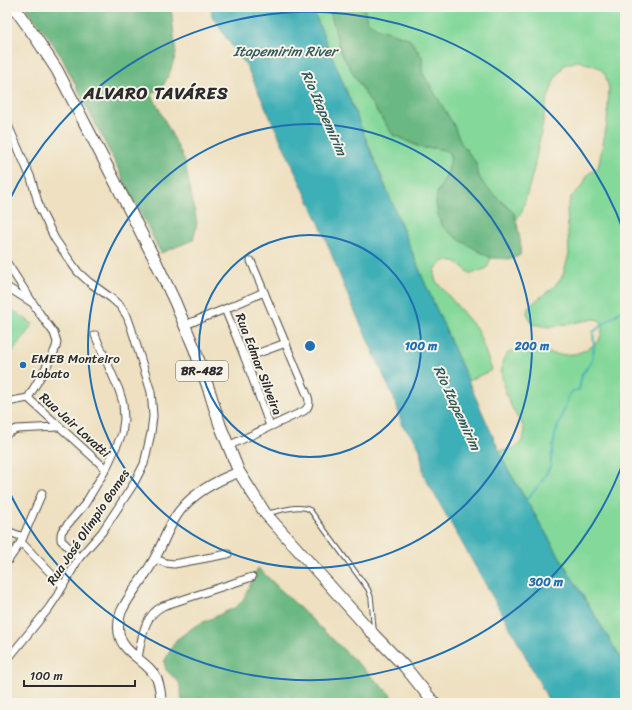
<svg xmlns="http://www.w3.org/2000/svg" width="632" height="710" viewBox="0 0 632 710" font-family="Sriracha,sans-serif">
	<rect width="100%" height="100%" fill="#f7f3e8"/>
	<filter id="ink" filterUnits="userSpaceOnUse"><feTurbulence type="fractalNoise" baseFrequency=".025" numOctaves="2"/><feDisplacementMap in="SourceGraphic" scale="8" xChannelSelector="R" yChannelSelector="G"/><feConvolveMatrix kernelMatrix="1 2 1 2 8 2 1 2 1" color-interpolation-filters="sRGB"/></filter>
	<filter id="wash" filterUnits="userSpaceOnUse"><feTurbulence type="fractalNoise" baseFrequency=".012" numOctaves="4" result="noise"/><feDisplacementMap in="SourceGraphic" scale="16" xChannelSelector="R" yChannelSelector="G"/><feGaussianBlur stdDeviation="0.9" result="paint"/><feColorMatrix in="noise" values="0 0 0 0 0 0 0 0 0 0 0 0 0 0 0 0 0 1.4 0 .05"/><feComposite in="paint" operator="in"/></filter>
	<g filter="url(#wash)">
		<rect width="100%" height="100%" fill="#eee0c0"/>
		<g fill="#83d89a" stroke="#578262">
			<path d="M312,7H329L341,53L369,100L394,136H397C405,140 414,146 423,148C430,149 438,147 445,150C457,156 446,176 442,184L478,250L491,258L487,268L471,274L455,261H444L435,269V280L477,329L492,370L468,381L424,281Z"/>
			<path d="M364,7H625V665L571,576L506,466L499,450C509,450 517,450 522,440C524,436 525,434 524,429C523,423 517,418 515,413C507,400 495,369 506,355C515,343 544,353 556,354C561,355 566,355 571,354C579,354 587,349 594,345C602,339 603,330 601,321L595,319L548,327L532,324L527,313L528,308L538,299L554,287L563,275L569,254L567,210L571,197L583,185L588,174L598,168L607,124L609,88L605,74L598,67L578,61L564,65L554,80L547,101L534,168L529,187L522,211L516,220L514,213L485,186L477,174L476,163L461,143L453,124L422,72V57L415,46L408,38L377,28L367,21Z"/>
			<path d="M7,306L33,324L7,360Z"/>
		</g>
		<g fill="#6ab882" stroke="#4a7256">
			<path d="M25,7H171L176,54L170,72L162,88L151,93L184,159L197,223L193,240L161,253L62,58L48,36Z"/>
			<path d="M329,7H364L367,21L377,28L408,38L422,57V72L453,124L461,143L476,163L477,174L485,186L514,213L518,228L521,246L520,255L512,259L491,258L461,241L449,232L441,225L438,215L436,204L437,193L447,175L451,158L449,153L444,150L434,148H423L397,136H394L369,100L341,53Z"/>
			<path d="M258,568L392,696L396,703H182L181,691L179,682L166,670L164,662L176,640L195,626L236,607L243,600Z"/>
		</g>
		<path fill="#3dafb6" stroke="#346d70" d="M211,7H312L424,281L506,466L571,576L625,665V703H550L516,638L424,476L420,449L413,437L402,426L396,403L348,296L320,225L246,65L231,45L212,16Z"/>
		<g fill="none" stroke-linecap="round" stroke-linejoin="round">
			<path stroke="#3dafb6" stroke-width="2" d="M525,501C535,491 545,479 550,466L555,435L570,393L573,391L579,390L582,374L591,363L593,355L594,345L593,332L625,308"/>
		</g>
	</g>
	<g filter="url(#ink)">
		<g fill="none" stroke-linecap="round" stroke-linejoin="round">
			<defs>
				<path id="service" d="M269,513C280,511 300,504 310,510L368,589L371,597L374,630"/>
				<g id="minor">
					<path d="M7,123L31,178L40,209L55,239L70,261L78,272L89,282L111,298L120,306L127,316L131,327L151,392L152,403L153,416L151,433L144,464L133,485L102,532L79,558L59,593L49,608L7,660"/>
					<path d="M7,263L40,314L54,333L57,342L56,347L54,352L45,369L28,398L7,402"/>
					<path d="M7,287L31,302"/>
					<path d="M225,309L245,358L270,426"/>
					<path d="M185,325L225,309L264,292"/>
					<path d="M245,358L286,343"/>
					<path d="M28,398L106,469"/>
					<path d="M7,434L12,431L17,429L58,427"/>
					<path d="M228,446L304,411C309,407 310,403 308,397L251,261"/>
					<path d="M7,531L23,537"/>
					<path d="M21,542L63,586"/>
					<path d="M79,558L61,540V534L62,531L85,504L106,469L122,434L124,419L123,403L119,390L95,335"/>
					<path d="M155,559L166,563L174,564L228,554"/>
					<path d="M7,562L21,542L42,493"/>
					<path d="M138,658C142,638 143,616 163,606L252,577"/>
				</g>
				<path id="tertiary" d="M161,703C161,695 160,687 157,679C148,660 122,654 119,633C118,627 119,618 121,612C130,593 145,577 155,558C164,542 170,521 183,507C198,490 218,480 239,472"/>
				<path id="trunk" d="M14,7L36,38L57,70L107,166L156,262L175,302L195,350L210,393L220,425L239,472L265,513L374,635L405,667L434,703"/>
			</defs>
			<use href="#service" stroke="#484641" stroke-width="5.5"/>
			<use href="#minor" stroke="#484641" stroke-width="9"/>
			<use href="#tertiary" stroke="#484641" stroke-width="11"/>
			<use href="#trunk" stroke="#484641" stroke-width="13"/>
			<use href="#service" stroke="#fff" stroke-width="3.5"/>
			<use href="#minor" stroke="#fff" stroke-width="7"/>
			<use href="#tertiary" stroke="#fff" stroke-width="9"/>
			<use href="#trunk" stroke="#fff" stroke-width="11"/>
		</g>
	</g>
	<g fill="none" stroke="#1f6fb2" stroke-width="2">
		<circle cx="310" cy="346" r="111"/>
		<circle cx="310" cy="346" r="222"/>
		<path d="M625 457A334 334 0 0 1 7 487M7 205A334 334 0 0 1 625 235"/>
	</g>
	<circle fill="#1f6fb2" stroke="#f7f3e8" stroke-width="1.5" cx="23" cy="365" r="4"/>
	<g text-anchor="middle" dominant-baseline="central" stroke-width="4" stroke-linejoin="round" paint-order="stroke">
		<rect fill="#f7f3e8" stroke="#686764" stroke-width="1" x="176" y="361" width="52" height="20" rx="3"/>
		<g font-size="12" font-weight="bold" fill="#2b2b2b">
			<text x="202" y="371">BR-482</text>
		</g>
		<g font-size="13" fill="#2b2b2b" stroke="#f7f3e8" text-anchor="start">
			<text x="31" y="358">EMEB Monteiro<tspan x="31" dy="15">Lobato</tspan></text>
		</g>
		<g font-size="13" fill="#2b2b2b" stroke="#f7f3e8">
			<text transform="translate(259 364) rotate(69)">Rua Edmar Silveira</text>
			<text transform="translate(75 425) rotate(42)">Rua Jair Lovatti</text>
			<text transform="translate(88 527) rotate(-56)">Rua José Olímpio Gomes</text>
		</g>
		<g font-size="14" font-style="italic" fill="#31595c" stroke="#f7f3e8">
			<text x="285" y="51">Itapemirim River</text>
			<text transform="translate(324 113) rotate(66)">Rio Itapemirim</text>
			<text transform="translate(457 408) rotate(65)">Rio Itapemirim</text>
		</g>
		<g font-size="17" font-weight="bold" letter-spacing="1" fill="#2b2b2b" stroke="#f7f3e8">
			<text x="156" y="93">ALVARO TAVÁRES</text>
		</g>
	</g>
	<circle cx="310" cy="346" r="6" fill="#1f6fb2" stroke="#f7f3e8" stroke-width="2"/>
	<g font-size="12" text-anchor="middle" font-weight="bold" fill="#1f6fb2" stroke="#f7f3e8" stroke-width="4" stroke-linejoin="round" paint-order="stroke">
		<text x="421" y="350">100 m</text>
		<text x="532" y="350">200 m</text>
		<text x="546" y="586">300 m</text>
	</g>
	<rect width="632" height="710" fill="none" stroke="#f7f3e8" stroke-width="24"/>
	<path d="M24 680v6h111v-6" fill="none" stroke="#2b2b2b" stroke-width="2"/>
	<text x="30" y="680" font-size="12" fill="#2b2b2b" stroke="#f7f3e8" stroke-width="3" paint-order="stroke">100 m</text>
</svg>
